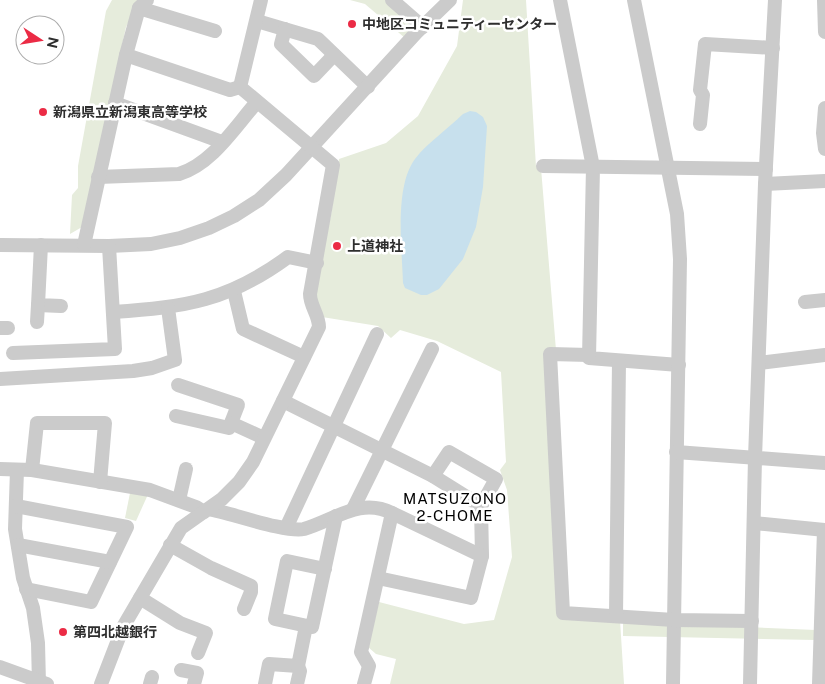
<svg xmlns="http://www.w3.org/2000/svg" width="825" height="684" viewBox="0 0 825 684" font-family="'Public Sans','Noto Sans JP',sans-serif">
	<rect width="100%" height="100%" fill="#fff"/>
	<g fill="#e6ecdc">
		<path d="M112,0H140L126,27L82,227L70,234L72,195L78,188V166L106,11Z"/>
		<path d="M350,0H385L415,27L405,38L365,4Z"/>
		<path d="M463,0H526L536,167L541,168L556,350L558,613L620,620L624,684H390L396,659L376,654L368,647L379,602L464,624L494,620L512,557L507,490L500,470L506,462L501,372L437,341L400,330L391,338L378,326L322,317L313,295L331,215L339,159L386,143L418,116L457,46Z"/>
		<path d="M131,488L150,490L136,521L125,518Z"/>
		<path d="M623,622L816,630V640L623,636Z"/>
	</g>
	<path fill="#c7e0ed" d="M470,111L476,112L483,117L487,126L483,187L476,227L463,259L439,289L427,295H421L405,288L403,283C402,249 394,187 415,159C427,143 448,129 463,114Z"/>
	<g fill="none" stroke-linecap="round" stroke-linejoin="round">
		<g stroke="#cbcbcb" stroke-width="14">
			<path d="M392,0L423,27"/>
			<path d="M560,0L593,167L589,358L679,365"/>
			<path d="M634,0L677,214L680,259L673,684"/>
			<path d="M824,0L825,32"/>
			<path d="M139,8L215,31"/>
			<path d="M257,21L318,39L368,87"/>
			<path d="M285,29L281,44L314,76L334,55"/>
			<path d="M126,55L230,90L240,87"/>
			<path d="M115,103L222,142"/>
			<path d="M825,108L823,133L825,149"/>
			<path d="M700,124L703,95L700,90L705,44L773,48"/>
			<path d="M543,166L766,169"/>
			<path d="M98,177L179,174C212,164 234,128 257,102"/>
			<path d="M765,184L825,181"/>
			<path d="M0,245L109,246L151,244L180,238L209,228L234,216L259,200L286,175L416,33L450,0"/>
			<path d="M41,245L38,305L61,306"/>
			<path d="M84,245L126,55L139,8L147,0"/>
			<path d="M234,291L243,329L304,357"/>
			<path d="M805,302L825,300"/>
			<path d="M113,312C186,307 228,301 288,257L317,263"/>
			<path d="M37,322L38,305"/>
			<path d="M0,328H8"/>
			<path d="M13,353L115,349L109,246"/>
			<path d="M589,355L550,354L563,613L674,620L752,621"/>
			<path d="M759,363L825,355"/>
			<path d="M0,379L133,371L152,368L175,360L168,308"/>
			<path d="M178,385L238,405L231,423"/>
			<path d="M283,401L433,476L449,452L496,479L481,506L482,556L471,598L378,578"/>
			<path d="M176,416L229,428L231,423L264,438"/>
			<path d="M676,452L825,463"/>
			<path d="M0,469L32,470L150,490L196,507L204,512"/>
			<path d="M17,470L15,529L23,578L33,608L38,643L39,684"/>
			<path d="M32,470L37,423H105L100,482"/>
			<path d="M433,476L481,506"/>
			<path d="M179,500L186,469"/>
			<path d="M16,506L127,527L91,602L26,589"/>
			<path d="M209,509C231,513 286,533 304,529C335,520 360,497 392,513"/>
			<path d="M353,509L432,349"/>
			<path d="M754,523L825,530"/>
			<path d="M286,528L377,334"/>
			<path d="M18,545L110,562"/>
			<path d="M170,545L211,568L251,586V592L244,609"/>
			<path d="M325,569L287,561L275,619L312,627L336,516"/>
			<path d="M140,598L180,623L206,633L198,653"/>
			<path d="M616,616L619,361"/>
			<path d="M0,667L47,684"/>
			<path d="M181,670L197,673L194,684"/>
			<path d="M101,684L123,627L181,528L222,499L239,482L253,462L319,327C319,315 310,306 310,294L333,165L240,87L261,0"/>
			<path d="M150,684L152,677"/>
			<path d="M265,684L269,664L298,666L306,626"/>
			<path d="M297,684L300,671L298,666"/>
			<path d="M364,684L369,666L361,652L392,513L482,556"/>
			<path d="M750,684L755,458L765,184L775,0"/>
			<path d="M819,684L824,530"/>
		</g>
	</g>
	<g fill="#eb2b45" stroke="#fff" stroke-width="2">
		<circle cx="352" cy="24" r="5"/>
		<circle cx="43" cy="112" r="5"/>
		<circle cx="337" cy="246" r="5"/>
		<circle cx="63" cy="632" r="5"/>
	</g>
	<g text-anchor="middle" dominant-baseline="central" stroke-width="5" stroke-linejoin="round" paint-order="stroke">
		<g font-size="14" font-weight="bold" fill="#2e2e2e" stroke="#fff" text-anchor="start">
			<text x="362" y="24">中地区コミュニティーセンター</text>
			<text x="53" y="112">新潟県立新潟東高等学校</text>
			<text x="347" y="246">上道神社</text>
			<text x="73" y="632">第四北越銀行</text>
		</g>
		<g font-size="15" letter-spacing="1" fill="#000" stroke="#fff">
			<text x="455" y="498">MATSUZONO<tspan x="455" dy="17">2-CHOME</tspan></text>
		</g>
	</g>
	<g transform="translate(40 40) rotate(102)"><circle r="24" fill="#ffffff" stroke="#ababab"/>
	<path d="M0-4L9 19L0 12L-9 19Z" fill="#eb2b45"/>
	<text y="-8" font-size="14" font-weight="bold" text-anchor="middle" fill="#2e2e2e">N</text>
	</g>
</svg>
